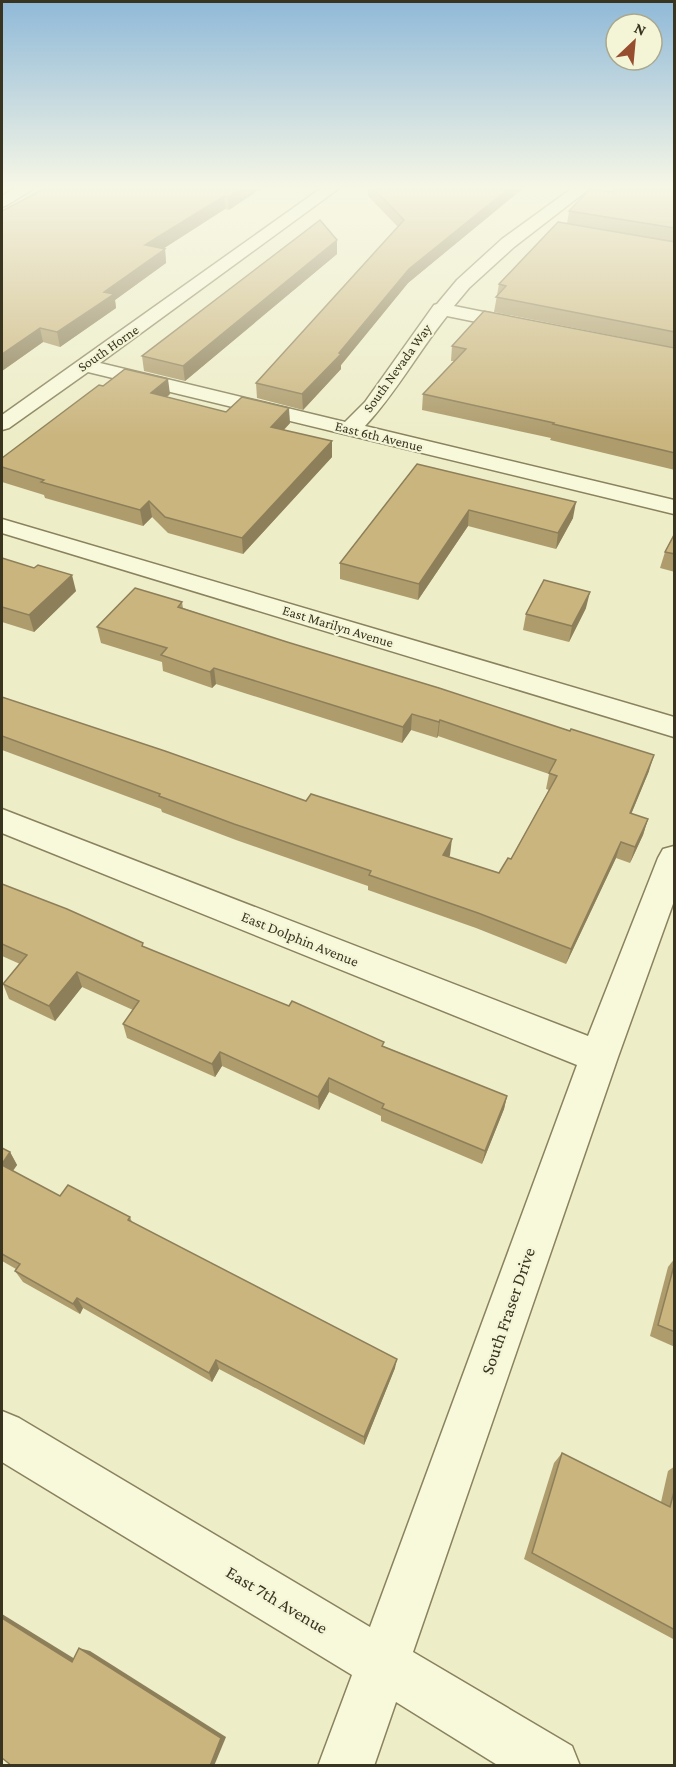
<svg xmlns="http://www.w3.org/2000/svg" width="676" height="1767" viewBox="0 0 676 1767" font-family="'Crimson Pro',serif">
	<rect width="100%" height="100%" fill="#ededc8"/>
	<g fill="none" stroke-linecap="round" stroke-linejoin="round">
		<defs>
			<g id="minor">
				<path d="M14,189H33L7,205L2,207V196Z"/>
				<path d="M320,189H338L100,363L345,422L365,402L434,305L437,304L457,280L502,239L571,189H589L514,247L469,288L454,306L528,321L530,325L528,329L521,331L447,316C418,352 396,393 365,426L674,500V514L88,372L9,428L2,430V415Z"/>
				<path d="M2,519L674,717V737L2,533Z"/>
				<path d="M2,809L588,1036L658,858L663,849L674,846V901L618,1057L413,1652L572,1746L580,1766H499L396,1702L374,1766H318L352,1675L2,1462V1411L19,1418L370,1627L577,1065L2,833Z"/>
			</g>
		</defs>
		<use href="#minor" stroke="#89825d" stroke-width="3"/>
		<use href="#minor" fill="#f8f8db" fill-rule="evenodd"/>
	</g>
	<g fill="#ae9c6d">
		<path d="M44,189H260L229,210L225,209L163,249H165L166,263L115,300L116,308L60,347L43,342L2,371Z"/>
		<path d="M368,189H522L408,283L341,365V369L303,410L257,398L256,383L398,227L368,196Z"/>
		<path d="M675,189V470L550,440L551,438L422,410L423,394L454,361H451L452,346L640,341L494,312L499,284L567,224L569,211L613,192Z"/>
		<path d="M337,240V254L185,381L144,371L142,356Z"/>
		<path d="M170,394L167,397L226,412L290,423L284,430L332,441V457L243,554L168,533L152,517L143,526L45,498L44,495L2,482V458Z"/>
		<path d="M417,464L573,518L556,549L468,526L418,600L340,579V563Z"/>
		<path d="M675,533V572L660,568L665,552Z"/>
		<path d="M2,558L76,591L34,632L2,622Z"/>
		<path d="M182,602L183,608L649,771L631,814L648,819L643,835L630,863L616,858L566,964L476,928L368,890V886L236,840L162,812L161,809L2,750V697L450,855L449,857L499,873L511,859L549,790L546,789L549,774L438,736L437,738L411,730L402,743L216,684L212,688L163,671L162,662L101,643L97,627Z"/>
		<path d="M586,608L569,642L523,630L526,614Z"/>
		<path d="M2,884L144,947L383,1046L507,1096L504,1109L482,1164L381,1121V1116L329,1092L319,1110L222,1066L215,1077L127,1038L123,1024L133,1010L82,987L55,1021L9,999L3,984L20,964L2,956Z"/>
		<path d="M2,1148L10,1152L17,1165L13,1171L60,1196L130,1217L132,1222L395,1368L364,1445L219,1369L212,1382L83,1308L80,1314L23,1282L15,1271L16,1269L2,1261Z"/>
		<path d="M675,1258V1347L650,1336L668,1267Z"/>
		<path d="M562,1453L661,1502L668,1471L675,1466V1640L524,1559L554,1463Z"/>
	</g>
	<g fill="#8d7f59">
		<path d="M240,189H260L229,210L228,197Z"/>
		<path d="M508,189H522L408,283L341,365V369L303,410L302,394L339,353L409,269Z"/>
		<path d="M224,196L225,209L147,259L145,245Z"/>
		<path d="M337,240V254L185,381L183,366Z"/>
		<path d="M165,249L166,263L115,300L116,308L60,347L57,332L104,292Z"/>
		<path d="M40,328L43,342L2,371V354Z"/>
		<path d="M168,379L170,394L153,408L151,393Z"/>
		<path d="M289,408L290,423L272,442L271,427Z"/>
		<path d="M332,441V457L243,554L242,538Z"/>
		<path d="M149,501L152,517L143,526L140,510Z"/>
		<path d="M576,502L573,518L556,549L558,533Z"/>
		<path d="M469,510L468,526L418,600L419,584Z"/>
		<path d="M72,575L76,591L34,632L29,615Z"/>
		<path d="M590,592L586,608L569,642L572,626Z"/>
		<path d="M214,668L216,684L212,688L210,672Z"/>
		<path d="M412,714L411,730L402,743L403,727Z"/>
		<path d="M440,720L438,736L437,738L439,722Z"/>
		<path d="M654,755L649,771L625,829L630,813Z"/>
		<path d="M648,819L643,835L630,863L635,847Z"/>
		<path d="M452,839L450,855L441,870L443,855Z"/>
		<path d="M621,842L616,858L566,964L571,949Z"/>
		<path d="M77,972L82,987L55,1021L49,1006Z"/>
		<path d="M220,1052L222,1066L215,1077L212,1064Z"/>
		<path d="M329,1078V1092L319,1110L318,1097Z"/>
		<path d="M507,1096L504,1109L482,1164L485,1151Z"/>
		<path d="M10,1152L17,1165L8,1177L2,1164Z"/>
		<path d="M77,1298L83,1308L80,1314L73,1304Z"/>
		<path d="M397,1359L395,1368L364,1445V1437Z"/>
		<path d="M216,1360L219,1369L212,1382L209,1373Z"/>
		<path d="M2,1614L83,1664L72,1662L2,1618Z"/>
		<path d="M79,1648L90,1651L226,1737L214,1766H210Z"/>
	</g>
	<g fill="#cab57f" stroke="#8d7f59" stroke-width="1.5">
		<path d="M44,189H240L228,197L224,196L145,245L165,249L104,292L114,294L57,332L40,328L2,354V211Z"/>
		<path d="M374,189H508L409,269L339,353L341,354L302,394L256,383L404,220Z"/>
		<path d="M590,189L613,192L615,189H675V228L569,211Z"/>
		<path d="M320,220L337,240L183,366L142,356Z"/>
		<path d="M558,222L675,242V332L496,297L506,286L499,284Z"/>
		<path d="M484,311L675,348V453L553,424L554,423L423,394L466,349L452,346Z"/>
		<path d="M125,369L168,379L151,393L226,412L242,397L289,408L271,427L332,441L242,538L165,517L149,501L140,510L41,482L44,480L2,467V458L99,385L103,386Z"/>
		<path d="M417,464L576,502L558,533L469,510L419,584L340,563Z"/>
		<path d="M675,533V554L665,552Z"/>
		<path d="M2,558L34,568L38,565L72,575L29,615L2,607Z"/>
		<path d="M544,580L590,592L572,626L526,614Z"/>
		<path d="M135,588L182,602L178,607L287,642L439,688L570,731L571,729L654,755L630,813L648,819L635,847L621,842L571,949L478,913L369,875L371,871L234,824L159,796L160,794L2,736V697L165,751L306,801L311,794L452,839L443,855L499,873L508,858L511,859L557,776L549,773L556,760L440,720L439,722L412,714L403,727L214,668L210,672L161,655L167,648L97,627Z"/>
		<path d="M2,884L67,909L143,943L142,946L289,1006L292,1001L384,1042L382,1046L507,1096L485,1151L382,1108L384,1104L329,1078L318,1097L220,1052L212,1064L123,1024L139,1001L77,972L49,1006L3,984L27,955L2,944Z"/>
		<path d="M2,1148L10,1152L2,1164Z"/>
		<path d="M2,1165L60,1196L68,1185L130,1217L128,1220L397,1359L364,1437L216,1360L209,1373L77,1298L73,1304L15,1271L20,1264L2,1254Z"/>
		<path d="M675,1262V1332L658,1325Z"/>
		<path d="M562,1453L670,1507L675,1488V1630L532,1553Z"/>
		<path d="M2,1618L72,1662L79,1648L221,1738L210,1766H12L2,1758Z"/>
	</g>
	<linearGradient id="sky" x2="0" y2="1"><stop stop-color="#8fb9d8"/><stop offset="0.43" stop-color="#f7f7e6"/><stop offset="1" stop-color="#f7f7e6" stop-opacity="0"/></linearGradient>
	<rect width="676" height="436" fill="url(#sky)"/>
	<g text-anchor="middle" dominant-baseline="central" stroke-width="4.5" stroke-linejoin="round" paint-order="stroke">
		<g font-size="14" fill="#393420" stroke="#f4f5d7">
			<text transform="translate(108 348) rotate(-35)">South Horne</text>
			<text transform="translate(397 368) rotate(-54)">South Nevada Way</text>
			<text transform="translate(379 436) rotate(14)">East 6th Avenue</text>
			<text transform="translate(338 626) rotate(17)">East Marilyn Avenue</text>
		</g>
		<g font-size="15" fill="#393420" stroke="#f4f5d7">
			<text transform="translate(300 939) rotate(22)">East Dolphin Avenue</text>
		</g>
		<g font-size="18" fill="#393420" stroke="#f4f5d7">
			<text transform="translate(508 1311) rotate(-71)">South Fraser Drive</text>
			<text transform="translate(277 1600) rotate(31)">East 7th Avenue</text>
		</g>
	</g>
	<rect width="676" height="1767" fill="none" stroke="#393420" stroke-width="6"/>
	<g transform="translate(634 42) rotate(26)"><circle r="28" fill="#f4f5d7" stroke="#a9a88e" stroke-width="1.5"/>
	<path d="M0-4.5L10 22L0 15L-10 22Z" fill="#964e2f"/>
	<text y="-9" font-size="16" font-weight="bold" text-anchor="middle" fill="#393420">N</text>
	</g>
</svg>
